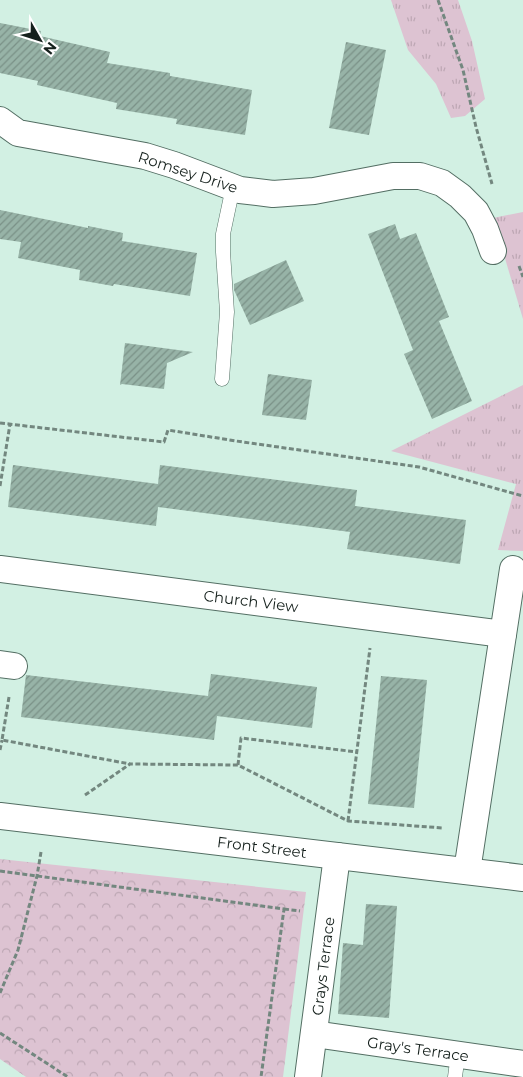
<svg xmlns="http://www.w3.org/2000/svg" width="523" height="1077" viewBox="0 0 523 1077" font-family="Montserrat,sans-serif">
	<defs>
		<pattern id="grass-tufts" width="24" height="20" patternUnits="userSpaceOnUse" patternTransform="scale(1.25)"><rect width="24" height="20" fill="#ddc3d2"/><path d="M3 7l-1-3M5 7V3M7 7l1-3M15 17l-1-3M17 17v-4M19 17l1-3" fill="none" stroke="#bda7b4"/></pattern>
		<pattern id="park-crowns" width="20" height="18" patternUnits="userSpaceOnUse" patternTransform="scale(1.25)"><rect width="20" height="18" fill="#ddc3d2"/><path d="M2 6a3 3 0 1 1 6 0M12 15a3 3 0 1 1 6 0" fill="none" stroke="#bda7b4"/></pattern>
		<pattern id="building-hatch" width="6" height="6" patternUnits="userSpaceOnUse" patternTransform="scale(1.25)"><rect width="6" height="6" fill="#97b3a7"/><path d="M-1 1l2-2M0 6l6-6M5 7l2-2" fill="none" stroke="#7a9187"/></pattern>
	</defs>
	<rect width="100%" height="100%" fill="#d2f0e3"/>
	<g fill="url(#grass-tufts)">
		<path d="M391,0H458L472,41L485,99L465,116L451,118L436,84L408,50Z"/>
		<path d="M523,212V319L493,218Z"/>
		<path d="M523,385V551L498,550L516,484L391,451Z"/>
	</g>
	<path fill="url(#park-crowns)" d="M0,859L306,892L283,1077H26L0,1059Z"/>
	<g fill="url(#building-hatch)">
		<path d="M0,23L41,31L40,36L110,52L107,63L170,73V76L252,90L245,135L176,124L177,119L116,109L117,103L37,85L38,81L0,73Z"/>
		<path d="M346,42L386,50L369,135L329,128Z"/>
		<path d="M0,210L88,228V226L123,233L122,241L197,253L190,296L114,284L113,286L79,280L80,270L18,258L21,242L0,239Z"/>
		<path d="M395,224L400,239L416,233L449,317L439,321L472,401L432,419L404,354L413,350L368,234Z"/>
		<path d="M286,260L304,301L250,325L234,290V284Z"/>
		<path d="M125,343L193,352L167,363L164,389L122,384L120,385Z"/>
		<path d="M268,374L312,380L306,420L262,415Z"/>
		<path d="M13,465L158,484L160,465L357,490L355,506L466,520L460,564L347,549L350,532L158,507L156,526L8,507Z"/>
		<path d="M211,674L317,687L312,728L217,716L214,740L21,717L26,675L208,696Z"/>
		<path d="M381,676L427,680L414,808L368,804Z"/>
		<path d="M366,904L397,906L389,1018L338,1014L343,943L363,945Z"/>
	</g>
	<g fill="none" stroke-linecap="round" stroke-linejoin="round">
		<defs>
			<g id="lane">
				<path d="M222,379L227,312L223,252V234L233,187"/>
				<path d="M455,1077L458,1054"/>
			</g>
			<g id="street">
				<path d="M0,120L18,133L145,156L174,165L240,190L273,194L314,191L393,176H420L442,183L460,196L476,212L485,229L493,251"/>
				<path d="M0,569L503,634"/>
				<path d="M0,664L14,666"/>
				<path d="M0,816L523,878"/>
				<path d="M467,871L513,569"/>
				<path d="M314,1034L523,1064"/>
				<path d="M308,1077L337,856"/>
			</g>
		</defs>
		<use href="#lane" stroke="#536e63" stroke-width="15"/>
		<use href="#street" stroke="#536e63" stroke-width="28"/>
		<g stroke="#73877f" stroke-width="3" stroke-dasharray="5 2.5" stroke-linecap="butt">
			<path d="M438,0L463,70L476,127L492,184"/>
			<path d="M519,266L523,277"/>
			<path d="M0,423L164,442L168,430L236,441L419,467L523,496"/>
			<path d="M0,486L10,424"/>
			<path d="M9,697L2,740L130,764"/>
			<path d="M0,750L2,740"/>
			<path d="M238,765L241,738L357,752"/>
			<path d="M85,795L130,764L238,765L348,821L443,828"/>
			<path d="M348,821L370,648"/>
			<path d="M0,871L284,909L261,1077"/>
			<path d="M284,909L300,911"/>
			<path d="M0,993L18,950L37,876L41,852"/>
			<path d="M0,1033L68,1077"/>
		</g>
		<use href="#lane" stroke="#fff" stroke-width="14"/>
		<use href="#street" stroke="#fff" stroke-width="26"/>
	</g>
	<g text-anchor="middle" dominant-baseline="central" stroke-width="4" stroke-linejoin="round" paint-order="stroke">
		<g font-size="15" fill="#15201c" stroke="#fff">
			<text transform="translate(188 172) rotate(18)">Romsey Drive</text>
			<text transform="translate(251 601) rotate(7)">Church View</text>
			<text transform="translate(262 847) rotate(7)">Front Street</text>
			<text transform="translate(323 966) rotate(-83)">Grays Terrace</text>
			<text transform="translate(418 1049) rotate(8)">Gray's Terrace</text>
		</g>
	</g>
	<g transform="translate(40 40) rotate(129)" stroke="#ffffff" stroke-width="4" paint-order="stroke">
	<path d="M0-4L9 19L0 12L-9 19Z" fill="#15201c"/>
	<text y="-8" font-size="14" font-weight="bold" text-anchor="middle" fill="#15201c">N</text>
	</g>
</svg>
